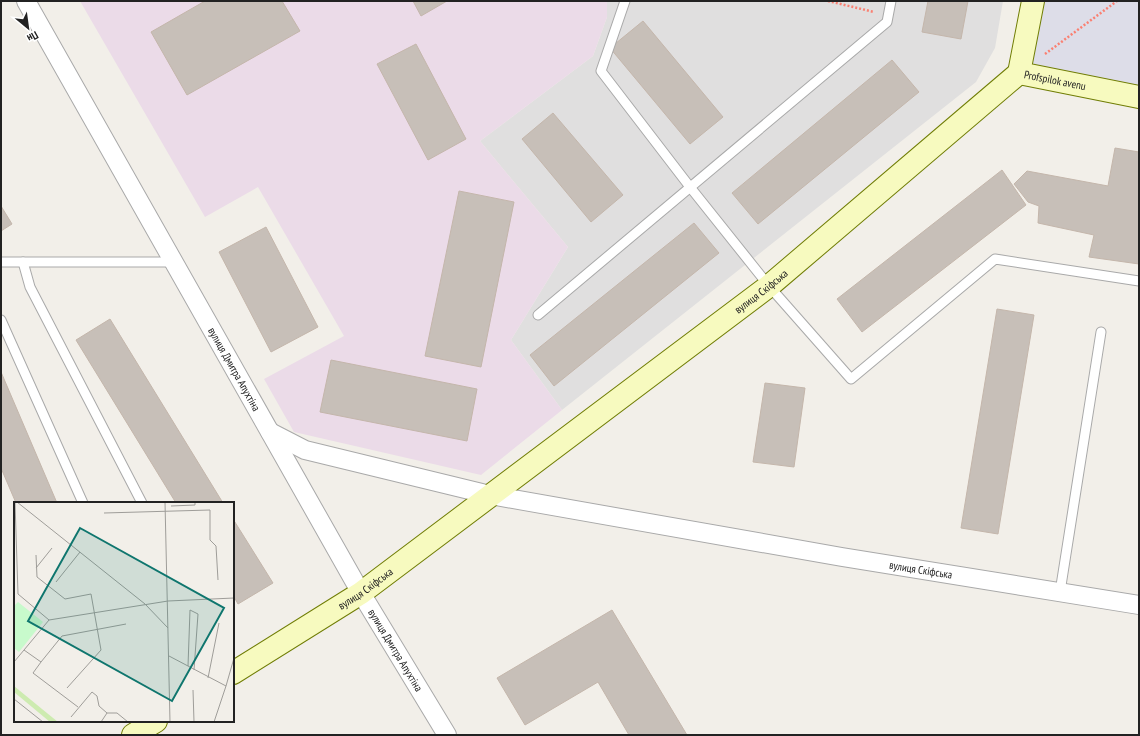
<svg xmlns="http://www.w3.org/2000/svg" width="1140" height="736" viewBox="0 0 1140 736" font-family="'PT Sans Narrow',sans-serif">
	<rect width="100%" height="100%" fill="#f2efe9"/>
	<path fill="#e0dfdf" d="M607,1H1003L995,48L976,82L562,410L511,340L568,247L480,141L593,56L607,17Z"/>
	<path fill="#ebdbe8" d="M80,1H607V17L593,56L480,141L568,247L511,340L562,410L481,475L294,432L264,379L344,336L258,187L205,217Z"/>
	<path fill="#dddde8" d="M1032,1H1139V97L1019,73Z"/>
	<g fill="#c7bfb8" stroke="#c4b6ab">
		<path d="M205,1H282L300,31L187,95L151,32Z"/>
		<path d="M413,1H447L421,16Z"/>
		<path d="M928,1H968L961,39L922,32Z"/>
		<path d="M643,21L723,117L690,144L610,48Z"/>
		<path d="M416,44L466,139L428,160L377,64Z"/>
		<path d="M892,60L919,92L758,224L732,193Z"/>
		<path d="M553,113L623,195L591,222L522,139Z"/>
		<path d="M1115,148L1139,152V264L1089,257L1094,235L1038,223L1039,206L1028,202L1014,184L1027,171L1108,186Z"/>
		<path d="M1002,170L1026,205L862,332L837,299Z"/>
		<path d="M459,191L514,202L481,367L425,356Z"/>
		<path d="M1,206L12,224L1,231Z"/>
		<path d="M694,223L719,253L554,386L530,355Z"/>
		<path d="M266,227L318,327L271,352L219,252Z"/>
		<path d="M997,309L1034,315L998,534L961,528Z"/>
		<path d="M110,319L223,503H176L76,340Z"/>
		<path d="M331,360L477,389L467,441L320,412Z"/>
		<path d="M1,372L57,503H16L1,468Z"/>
		<path d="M765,383L805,388L794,467L753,462Z"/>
		<path d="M233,519L273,583L238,604L233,595Z"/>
		<path d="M612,610L687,735H629L598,682L525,725L497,678Z"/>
	</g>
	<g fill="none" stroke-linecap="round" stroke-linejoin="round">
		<defs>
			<g id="lane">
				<path d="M625,1L601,71L690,187L769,286L851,379L995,259L1139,281"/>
				<path d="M1,262H174"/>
				<path d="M23,262L30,287L142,503"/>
				<path d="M538,315L887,22L891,1"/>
				<path d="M1,320L83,503"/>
				<path d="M1060,592L1101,332"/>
			</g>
			<g id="street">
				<path id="s1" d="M26,1L361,593L447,735"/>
				<path id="s2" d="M270,432L305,450L490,495L842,557L1139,605"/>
			</g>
			<g id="secondary">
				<path id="s3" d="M1033,1L1019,73L1139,97"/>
				<path id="s4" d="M233,673L361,593L769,286L1019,73"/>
				<path d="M133,735L156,721"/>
			</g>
		</defs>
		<use href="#lane" stroke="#a9a9a9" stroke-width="11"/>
		<use href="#street" stroke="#a9a9a9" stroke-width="20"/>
		<use href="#secondary" stroke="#707d05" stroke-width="24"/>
		<g stroke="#fa8072" stroke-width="2.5" stroke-dasharray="2 2" stroke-linecap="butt">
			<path d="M828,1L874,12"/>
			<path d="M1045,54L1117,1"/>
		</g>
		<use href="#lane" stroke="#fff" stroke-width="9"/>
		<use href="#street" stroke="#fff" stroke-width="18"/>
		<use href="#secondary" stroke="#f7fabf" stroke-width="22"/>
	</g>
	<g text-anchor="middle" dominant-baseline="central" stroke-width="4" stroke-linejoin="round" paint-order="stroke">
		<g font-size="11" fill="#222" stroke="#fff">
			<text stroke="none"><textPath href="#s3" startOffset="110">Profspilok avenu</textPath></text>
			<text stroke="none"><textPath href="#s4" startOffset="652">вулиця Скіфська</textPath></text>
			<text stroke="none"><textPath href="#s1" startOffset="423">вулиця Дмитра Апухтіна</textPath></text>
			<text stroke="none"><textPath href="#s2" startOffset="667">вулиця Скіфська</textPath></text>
			<text stroke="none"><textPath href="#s4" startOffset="157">вулиця Скіфська</textPath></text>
			<text stroke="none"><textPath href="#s1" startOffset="747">вулиця Дмитра Апухтіна</textPath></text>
		</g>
	</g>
	<g transform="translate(14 502)">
		<rect width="220" height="220" fill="#f2efe9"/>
		<path d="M0,184L28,207L44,220H36L0,190Z" fill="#cdebb0"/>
		<path d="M4,100L29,120L5,150L0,146V104Z" fill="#c8facc"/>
		<path fill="none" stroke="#9f9d99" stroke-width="1" d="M1,0L4,92M3,0L131,102L154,126M151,0L156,220M157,4L181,3V0M90,11L196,8V38L202,44L204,78M22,53L23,75L51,97L77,92L87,148L53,186M22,66L38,46M42,80L66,50M35,118L154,99L220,96M10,148L27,160L19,171L64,205M155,154L212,184L220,156M0,160L35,118L4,92M27,160L48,134L112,122M174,164L176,108L184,112L180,168M194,176L205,121M179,188L180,220M0,197L29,220M57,215L78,190L83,194L85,204L93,211M87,220L93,211H103L114,220M200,220L212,184"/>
		<path fill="#0f766e" fill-opacity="0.15" stroke="#0f766e" stroke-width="2" d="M66,26L210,106L158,199L14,119Z"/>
		<rect width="220" height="220" fill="none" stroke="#222" stroke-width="2"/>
	</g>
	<rect width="1140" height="736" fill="none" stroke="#222222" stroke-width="4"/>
	<g transform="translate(28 28) rotate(151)" stroke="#ffffff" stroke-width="3" paint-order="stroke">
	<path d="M0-3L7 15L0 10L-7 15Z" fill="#222222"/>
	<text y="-6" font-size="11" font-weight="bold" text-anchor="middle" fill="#222222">Пн</text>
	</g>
</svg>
